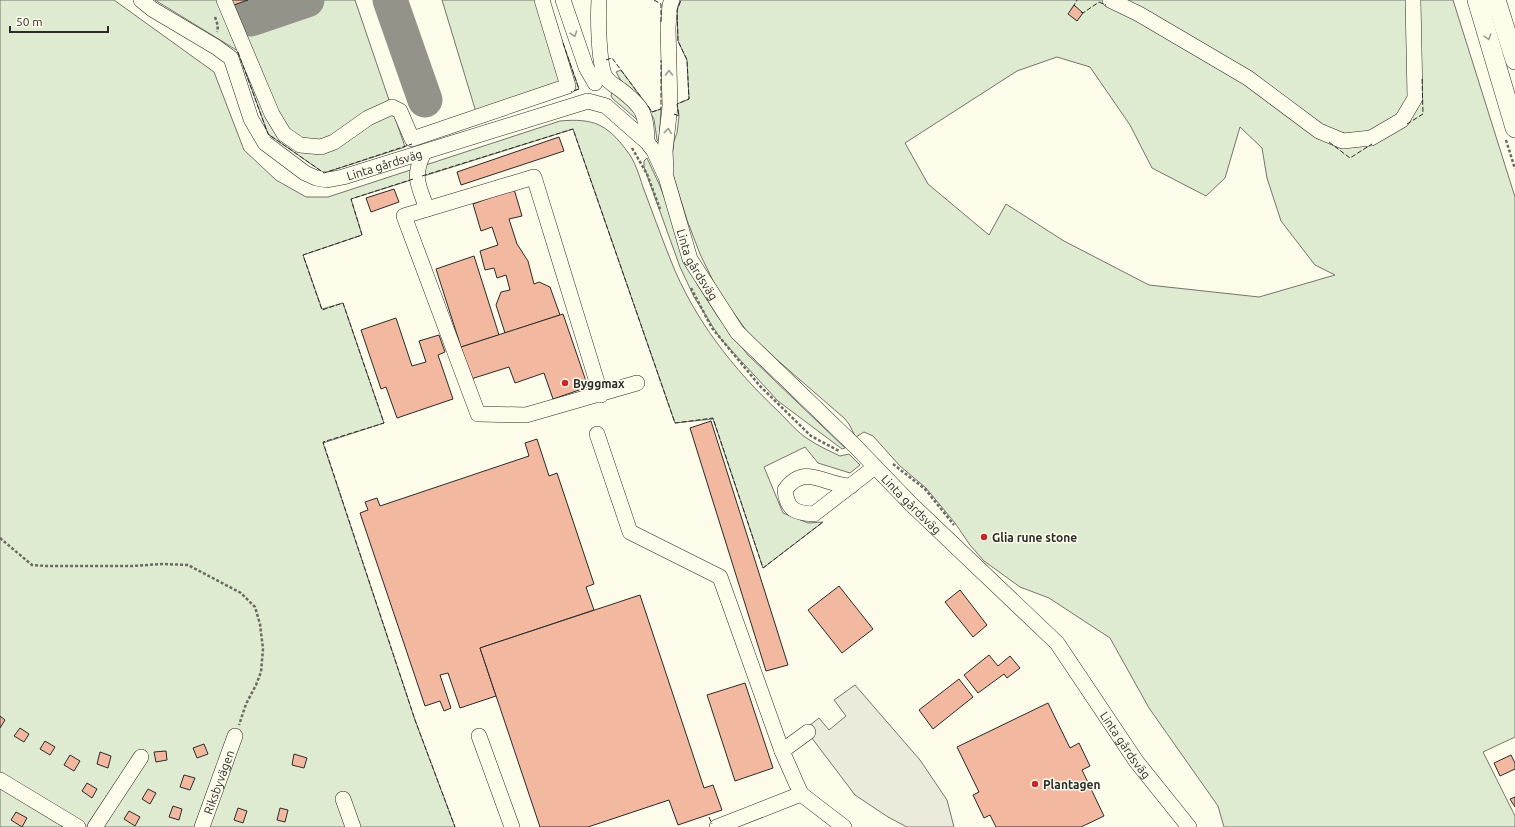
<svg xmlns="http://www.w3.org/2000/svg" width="1515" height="827" viewBox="0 0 1515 827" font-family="Ubuntu,sans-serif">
	<rect width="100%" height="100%" fill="#fdfbea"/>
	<g fill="#deebd1" stroke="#74746e" fill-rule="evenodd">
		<path d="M0,0H114L214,72L244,150L276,180L306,197H328L560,121C593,118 607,124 627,151C635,161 639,175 643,187C652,211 661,236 671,261C694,319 733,369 779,412C788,421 797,432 808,439C818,446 830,451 840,456L849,454L860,465L850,473L818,463L805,447L764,467L783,513L808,523L823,522L763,568L713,419L675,423L573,129L351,199L362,235L303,255L322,309L343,303L384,423L323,443L415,720L455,827H0Z"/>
		<path d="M155,0H355L405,147L324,173L268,134L238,51Z"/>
		<path d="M442,0H548L579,89L479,122Z"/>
		<path d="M681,0H1453L1515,197V737L1483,752L1515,816V827H1224L1218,806L1149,708L1110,638L1049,598L1020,587L984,561L970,545L955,523L926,488L900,466L873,436L864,432L856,437L855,436L849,424L844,418L768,352L746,330L718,291L700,254L687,220L673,175L671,166L674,141L677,133L679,116L677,104L689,99L687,60L678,41L677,10ZM1057,57L1090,67L1130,125L1152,168L1206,196L1225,178L1240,127L1262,148L1267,178L1281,221L1315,265L1335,275L1259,297L1149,285L1064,241L1006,204L989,235L928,184L905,143L1017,71Z"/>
		<path d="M621,70L652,112L661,109L659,142L657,140L654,119L651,114L620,79L616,72Z"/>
		<path d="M612,92L633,108L641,123L613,99L611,96Z"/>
		<path d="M647,158L660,186L697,284L718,317L748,355L845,448L842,449L778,401L720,338L694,297L680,267L644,167V161Z"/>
	</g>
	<path fill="#eceadb" stroke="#74746e" d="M855,685L920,760L947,800L954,827H907L888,817L855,795L805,729L819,718L829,730L846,716L834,700Z"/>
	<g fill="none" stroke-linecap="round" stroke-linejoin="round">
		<g stroke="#94938a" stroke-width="35">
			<path d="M390,0L425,100"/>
			<path d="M245,1L251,19L307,0"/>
		</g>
	</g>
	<g fill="#f2b8a0" stroke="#2b2b2b">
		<path d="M229,0H248L231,6Z"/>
		<path d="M1074,5L1083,13L1077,21L1068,14Z"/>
		<path d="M559,137L564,151L461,185L457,172Z"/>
		<path d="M394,189L399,202L371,212L366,198Z"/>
		<path d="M514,189L522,216L509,219L517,244L528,261L534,284L539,282L550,287L560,315L505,333L496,305L501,292L510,290L506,275L497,278L494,268L485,270L480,251L498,245L492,227L481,231L473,204Z"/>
		<path d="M474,256L499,335L461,347L436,269Z"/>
		<path d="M563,314L588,387L553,399L544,373L515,383L509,367L471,379L461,347Z"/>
		<path d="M396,318L412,366L426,362L419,341L439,335L445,352L438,355L453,399L397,418L386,387L381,389L361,330Z"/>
		<path d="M711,421L788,665L766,671L690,428Z"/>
		<path d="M537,439L549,476L557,473L594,584L586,587L594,610L480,648L496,696L460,708L448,673L440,675L451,708L444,711L440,701L425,706L360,513L368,510L365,502L377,498L380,506L529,456L525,443Z"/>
		<path d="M839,586L873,629L842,653L808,610Z"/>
		<path d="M960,590L987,625L973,637L945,602Z"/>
		<path d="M640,595L704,788L713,785L722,810L678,825L669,800L588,827H540L480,648Z"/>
		<path d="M989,655L998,666L1010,656L1020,668L1007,678L1004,674L978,693L964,675Z"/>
		<path d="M959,679L973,697L933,729L919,710Z"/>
		<path d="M745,683L773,768L735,781L707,695Z"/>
		<path d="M1048,703L1070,748L1079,743L1090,766L1082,770L1104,816L1081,827H996L990,815L984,818L973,795L979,792L957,747Z"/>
		<path d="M0,716L5,720L0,728Z"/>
		<path d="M20,728L29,734L24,742L14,736Z"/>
		<path d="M45,741L55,747L50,755L40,749Z"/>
		<path d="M204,744L208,754L197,758L193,748Z"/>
		<path d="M166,751L167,760L156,762L154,752Z"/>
		<path d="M100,752L111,756L108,768L97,764Z"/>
		<path d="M294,754L307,758L304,768L292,765Z"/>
		<path d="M70,755L80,761L74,771L64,765Z"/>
		<path d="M1511,755L1515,763V769L1500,776L1494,763Z"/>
		<path d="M184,775L195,778L190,790L180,787Z"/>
		<path d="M87,783L97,789L92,798L82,791Z"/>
		<path d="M148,789L156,793L150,804L142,799Z"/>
		<path d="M1515,797V807L1510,799Z"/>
		<path d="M173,806L182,809L179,820L169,817Z"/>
		<path d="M238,808L247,811L243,823L234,820Z"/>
		<path d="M280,808L288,810L285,822L277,820Z"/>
		<path d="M129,811L140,817L135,826L124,819Z"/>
		<path d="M16,812L27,818L22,827L11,820Z"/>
	</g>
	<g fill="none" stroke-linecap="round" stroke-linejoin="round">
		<defs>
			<g id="minor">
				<path id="s1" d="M141,0L152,9L216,47L231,58L251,119L265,143L305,173L316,178L327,180L343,177L588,101L606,106L647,142L654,151L666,177L690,259L737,332L854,445L911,504L1057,643L1136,761L1189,827"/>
				<path d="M224,0L272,114L284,134L300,145L321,147L334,142L368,118L392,107L400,111L412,139L568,86L542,0"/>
				<path d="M563,0L586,67L595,83"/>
				<path d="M599,0C598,15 598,69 607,79C610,83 617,87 621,90C644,108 646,113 647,142"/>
				<path d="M1110,0L1139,14L1248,78L1319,131L1343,141L1371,138L1402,120L1415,98L1413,0"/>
				<path d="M424,152C412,177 418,184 427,209"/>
				<path d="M666,170L665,151L670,106L668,28L670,5L672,0"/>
				<path d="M601,395L534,177L404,216L478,414L526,415L637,383"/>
				<path d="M597,434L630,532L720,577L782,751L801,794"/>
				<path d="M851,486C825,486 805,462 785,490C787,510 795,513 814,514L875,467"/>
				<path d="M479,736L512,827"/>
				<path d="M782,751L808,732"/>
				<path d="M0,780L78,827"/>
				<path d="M343,799L353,827"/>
				<path d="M95,827L141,757"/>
				<path id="s2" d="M202,827L235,736"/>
				<path d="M717,827L801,794L844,827"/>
			</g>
			<g id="major">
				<path d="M1477,0L1515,128"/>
				<path d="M1496,0L1515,60"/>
			</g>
		</defs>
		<use href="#minor" stroke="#2b2b2b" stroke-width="16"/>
		<use href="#major" stroke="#2b2b2b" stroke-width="20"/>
		<g stroke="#6a6964" stroke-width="2.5" stroke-dasharray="3 2" stroke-linecap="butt">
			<path d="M215,17L218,26L217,32"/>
			<path d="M1506,140L1515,169"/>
			<path d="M632,148L647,174L660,209"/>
			<path d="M691,288L712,328L760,386L811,436L839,451"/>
			<path d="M893,464L925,489L954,525"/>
			<path d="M0,538L32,565L45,566H133L162,564L188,565L241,593L255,607L260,624L263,649L261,672L256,685L246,704L239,725"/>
		</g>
		<use href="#minor" stroke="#fdfbea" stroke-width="15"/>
		<use href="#major" stroke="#fdfbea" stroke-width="19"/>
		<g stroke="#2b2b2b" stroke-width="1" stroke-dasharray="5 2" stroke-linecap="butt">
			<path d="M654,0L661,4V22"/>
			<path d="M1076,7L1074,5L1077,0"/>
			<path d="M1081,12L1083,13L1099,2L1106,5"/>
			<path d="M563,43L579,89L571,92"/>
			<path d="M238,52L268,134L324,173L412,144"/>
			<path d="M606,60L612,58L641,97"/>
			<path d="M648,106L652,112L661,109V60"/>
			<path d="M674,114L679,116L677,104L689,99L687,60L678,41L677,10L681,0"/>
			<path d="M1407,124L1423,114L1422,77"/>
			<path d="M1329,142L1350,158L1372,144"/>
			<path d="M422,176L573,129L675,423L713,418L763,568L823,522"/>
			<path d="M413,179L351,199L362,235L303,255L322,310L343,303L384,423L323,442L415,720L455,827"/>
			<path d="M709,817L712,824"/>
		</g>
	</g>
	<defs><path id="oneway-chevron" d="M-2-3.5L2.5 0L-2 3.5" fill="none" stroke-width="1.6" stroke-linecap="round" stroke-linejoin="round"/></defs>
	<g stroke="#9e9d94">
		<use href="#oneway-chevron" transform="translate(574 34) rotate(71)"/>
		<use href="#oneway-chevron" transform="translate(1488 37) rotate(73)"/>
		<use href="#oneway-chevron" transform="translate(669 73) rotate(-91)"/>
		<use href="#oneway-chevron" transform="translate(668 131) rotate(-84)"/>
	</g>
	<g fill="#c62828" stroke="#fdfbea" stroke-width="1.5">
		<circle cx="565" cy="383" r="4"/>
		<circle cx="984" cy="537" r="4"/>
		<circle cx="1035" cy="784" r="4"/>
	</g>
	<g text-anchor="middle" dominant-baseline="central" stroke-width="3" stroke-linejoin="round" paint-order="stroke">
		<g font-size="12" fill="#2b2b2b" stroke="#fdfbea">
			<text stroke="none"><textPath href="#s1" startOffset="332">Linta gårdsväg</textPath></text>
			<text stroke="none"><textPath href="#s1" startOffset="752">Linta gårdsväg</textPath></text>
			<text stroke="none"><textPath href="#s1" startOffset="1076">Linta gårdsväg</textPath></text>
			<text stroke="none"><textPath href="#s1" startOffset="1400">Linta gårdsväg</textPath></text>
			<text stroke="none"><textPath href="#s2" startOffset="48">Riksbyvägen</textPath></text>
		</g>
		<g font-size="12" font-weight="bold" fill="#2b2b2b" stroke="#fdfbea" text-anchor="start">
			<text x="573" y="383">Byggmax</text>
			<text x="992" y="537">Glia rune stone</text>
			<text x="1043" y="784">Plantagen</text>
		</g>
	</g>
	<path d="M10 26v6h98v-6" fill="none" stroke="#2b2b2b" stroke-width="2"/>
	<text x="16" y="26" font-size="12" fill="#2b2b2b" stroke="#fdfbea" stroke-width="3" paint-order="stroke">50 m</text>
</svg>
